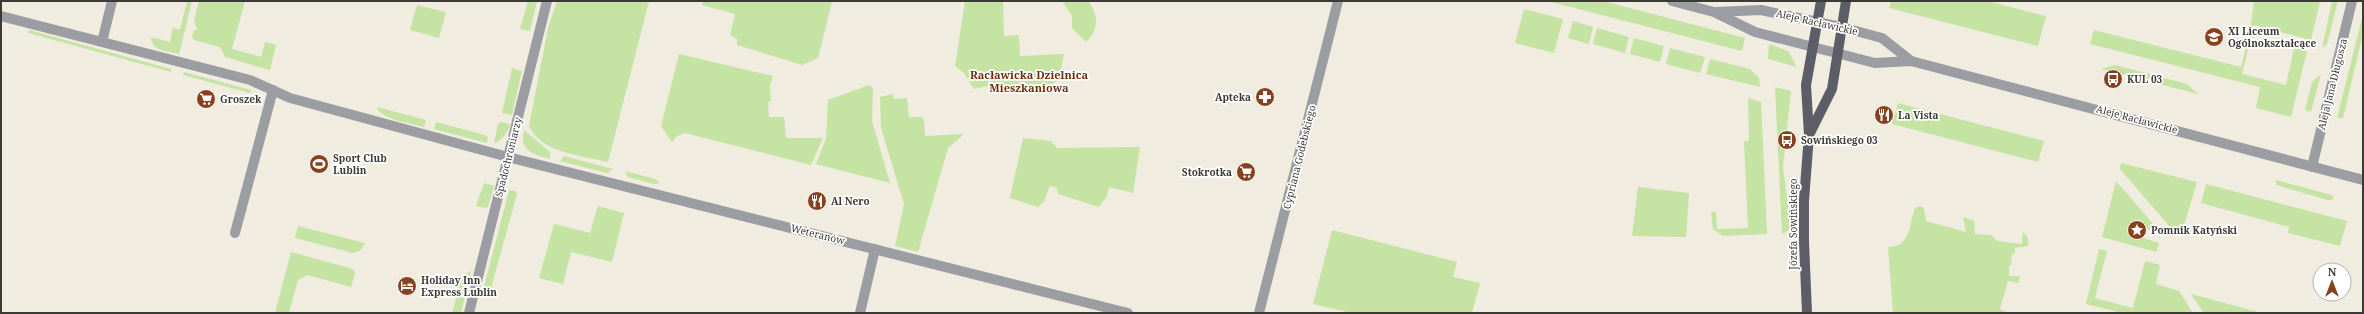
<svg xmlns="http://www.w3.org/2000/svg" width="2364" height="314" viewBox="0 0 2364 314" font-family="'Noto Serif',serif">
	<rect width="100%" height="100%" fill="#f0ecdf"/>
	<g fill="#c5e3a2">
		<path d="M187,1H192L179,54C167,51 151,51 151,37L170,42L173,28L180,30Z"/>
		<path d="M199,1H245L232,49L261,57L265,42L276,45L270,70L225,57L220,47L194,40L192,36L194,30H197L194,20Z"/>
		<path d="M528,1H537L530,31L520,29Z"/>
		<path d="M557,1H649L608,162C583,156 541,153 529,126L548,28Z"/>
		<path d="M703,1H832L818,58L802,65L737,45V39L730,35L735,14L702,5Z"/>
		<path d="M965,1H1003L1004,36L1019,35L1020,56L1064,54L1059,80L1044,88L997,84L974,89L964,73L955,66Z"/>
		<path d="M1062,1H1088C1099,14 1099,31 1086,42L1072,28V16Z"/>
		<path d="M1547,1H1603L1745,38L1742,51Z"/>
		<path d="M1891,1H1987L2046,16L2038,46L1889,8Z"/>
		<path d="M2254,1H2320L2311,40L2254,25L2242,74L2286,85L2294,48L2307,51L2291,117L2256,108L2260,87L2090,44L2094,30L2241,67L2250,31Z"/>
		<path d="M2332,1H2338L2327,44L2322,48Z"/>
		<path d="M417,5L446,12L439,38L410,30Z"/>
		<path d="M1524,9L1563,19L1554,53L1515,43Z"/>
		<path d="M2363,14V34L2343,118H2337Z"/>
		<path d="M1573,21L1593,27L1589,44L1568,38Z"/>
		<path d="M1597,28L1629,37L1625,53L1593,44Z"/>
		<path d="M29,30L171,69V72L28,33Z"/>
		<path d="M1634,38L1664,46L1660,62L1630,54Z"/>
		<path d="M1769,44L1788,51L1797,67L1768,59Z"/>
		<path d="M1670,48L1705,57L1700,73L1666,64Z"/>
		<path d="M679,54L773,76L770,86L771,101L768,102L769,117H784L786,138H823L811,165L685,133L677,136L672,142L661,126Z"/>
		<path d="M1710,59L1750,69L1759,78L1760,87L1706,74Z"/>
		<path d="M2115,65L2187,84L2198,94L2101,69Z"/>
		<path d="M512,68L522,71L512,115L502,113Z"/>
		<path d="M184,72L251,90L250,93L183,75Z"/>
		<path d="M2321,74L2311,112L2305,110L2312,82Z"/>
		<path d="M869,85L873,88L872,121L890,183L816,164L826,139L828,100Z"/>
		<path d="M1775,87L1791,91L1783,167L1791,229L1782,234Z"/>
		<path d="M893,94L894,99L907,98L909,117H921L924,120L925,136L964,134L948,148L918,252L895,246L904,204L881,128L880,97Z"/>
		<path d="M1748,98L1761,102L1767,234L1723,236L1713,229L1711,212H1716L1717,229L1748,228L1744,141H1749Z"/>
		<path d="M1898,103L2044,141L2038,162L1892,124Z"/>
		<path d="M377,107L426,120L424,127C413,124 379,119 377,107Z"/>
		<path d="M436,122L485,135L488,137L487,143L434,129Z"/>
		<path d="M501,122L510,124C508,132 503,140 494,143L498,124Z"/>
		<path d="M524,130L550,152V159C533,154 519,151 524,130Z"/>
		<path d="M1023,138L1051,141L1057,148L1140,147L1133,193L1109,187L1107,196L1099,207L1058,194L1057,188L1050,186L1044,201L1038,207L1010,198Z"/>
		<path d="M564,156L613,169L607,173L560,161Z"/>
		<path d="M2121,163L2197,182L2184,225L2177,229L2170,227L2120,169Z"/>
		<path d="M625,171L655,179L660,183L654,184L628,177Z"/>
		<path d="M2276,180L2328,194L2334,196L2332,200H2328L2276,185Z"/>
		<path d="M2116,181L2161,233L2133,225L2130,234L2159,243L2156,252L2102,237Z"/>
		<path d="M484,183L494,186L488,207L486,208L476,206Z"/>
		<path d="M2206,184L2347,221L2340,246L2288,233L2289,227L2201,203Z"/>
		<path d="M1638,187L1689,193L1686,237L1632,236Z"/>
		<path d="M509,190L515,191L517,194L488,299L484,287Z"/>
		<path d="M598,206L624,213L612,262L571,252L563,284L539,278L554,224L590,233Z"/>
		<path d="M1920,206L1924,208L1926,221L1966,232L1963,217L1974,221L1975,234L1991,235L1997,241L2022,244L2023,232C2028,236 2029,240 2028,246L2015,248V254H2012L2011,266H2009V276H2020L2018,283L2008,281L2000,309L2009,313H1893L1888,247C1911,247 1909,224 1915,208Z"/>
		<path d="M298,226L365,243L360,251L353,253L295,238Z"/>
		<path d="M1332,230L1457,262L1453,277L1480,283L1472,313H1351L1313,304Z"/>
		<path d="M2099,249L2107,251L2095,298L2133,308L2145,261L2160,265L2156,284L2179,291L2193,313H2122L2086,304Z"/>
		<path d="M291,252L353,269L355,273L351,287L307,275L298,280L289,313H275Z"/>
		<path d="M471,271L461,313H452L462,276Z"/>
		<path d="M2191,294L2262,313H2204Z"/>
	</g>
	<g fill="none" stroke-linecap="round" stroke-linejoin="round">
		<g stroke="#9c9da3" stroke-width="10">
			<path d="M1672,1L1714,12L1755,32L1813,47L1875,63L1911,61L2363,180"/>
			<path d="M1716,12L1761,10L1841,27L1882,38L1911,61"/>
			<path d="M1,16L250,80L290,98L508,157L1128,313"/>
			<path d="M102,42L112,1"/>
			<path d="M2312,167L2352,1"/>
			<path d="M235,233L273,90"/>
			<path d="M469,313L547,1"/>
			<path d="M860,313L875,249"/>
			<path d="M1259,313L1338,1"/>
		</g>
		<g stroke="#5c5d67" stroke-width="10">
			<path d="M1810,133L1832,89L1846,1"/>
			<path d="M1807,313L1804,242V200L1809,135L1806,85L1821,1"/>
		</g>
	</g>
	<defs>
		<symbol id="school-disc" viewBox="-11 -11 22 22"><circle r="9.5" fill="#88411e" stroke="#fff"/><path d="M0-5L7-2L0 1L-7-2ZM-4 1L0 2.5L4 1V4Q0 6-4 4Z" fill="#fff"/></symbol>
		<symbol id="bus-disc" viewBox="-11 -11 22 22"><circle r="9.5" fill="#88411e" stroke="#fff"/><path d="M-5-6H5V4H4V6H2V4H-2V6H-4V4H-5ZM-3.5-4V0h7V-4ZM-3.5 1.2v1.5H-2V1.2ZM2 1.2v1.5H3.5V1.2Z" fill="#fff"/></symbol>
		<symbol id="pharmacy-disc" viewBox="-11 -11 22 22"><circle r="9.5" fill="#88411e" stroke="#fff"/><path d="M-2-6h4v4h4v4h-4v4h-4v-4h-4v-4h4Z" fill="#fff"/></symbol>
		<symbol id="supermarket-disc" viewBox="-11 -11 22 22"><circle r="9.5" fill="#88411e" stroke="#fff"/><path d="M-6-5.5h2.5l.6 2H6L4.5 2H-2.5L-4.4-4H-6ZM-1.5 3.2a1.3 1.3 0 1 0 .1 0ZM3 3.2a1.3 1.3 0 1 0 .1 0Z" fill="#fff"/></symbol>
		<symbol id="restaurant-disc" viewBox="-11 -11 22 22"><circle r="9.5" fill="#88411e" stroke="#fff"/><path d="M-5-6h1v4h1v-4h1v4h1v-4h1v5L-1.5 .5V6h-2V.5L-5-1ZM5-6V6H3V1.5H1.5Q1.5-4 5-6Z" fill="#fff"/></symbol>
		<symbol id="stadium-disc" viewBox="-11 -11 22 22"><circle r="9.5" fill="#88411e" stroke="#fff"/><path d="M0-5a6.5 5 0 1 0 0 10a6.5 5 0 1 0 0-10ZM-3.5-1.8h7v3.6h-7Z" fill="#fff"/></symbol>
		<symbol id="sight-disc" viewBox="-11 -11 22 22"><circle r="9.5" fill="#88411e" stroke="#fff"/><path d="M0-6L1.8-2.2L6-1.7L2.9 1.2L3.7 5.4L0 3.3L-3.7 5.4L-2.9 1.2L-6-1.7L-1.8-2.2Z" fill="#fff"/></symbol>
		<symbol id="hotel-disc" viewBox="-11 -11 22 22"><circle r="9.5" fill="#88411e" stroke="#fff"/><path d="M-6-4.5h1.5V1H6V5H4.5V3h-9V5H-6ZM-4 0a1.8 1.8 0 1 1 3.6 0ZM.5 0V-2.5h3Q6-2.5 6 0Z" fill="#fff"/></symbol>
	</defs>
	<g fill-rule="evenodd">
		<use href="#school-disc" x="2203" y="26" width="22" height="22"/>
		<use href="#bus-disc" x="2102" y="68" width="22" height="22"/>
		<use href="#pharmacy-disc" x="1254" y="86" width="22" height="22"/>
		<use href="#supermarket-disc" x="195" y="88" width="22" height="22"/>
		<use href="#restaurant-disc" x="1873" y="104" width="22" height="22"/>
		<use href="#bus-disc" x="1776" y="129" width="22" height="22"/>
		<use href="#stadium-disc" x="308" y="153" width="22" height="22"/>
		<use href="#supermarket-disc" x="1235" y="161" width="22" height="22"/>
		<use href="#restaurant-disc" x="806" y="190" width="22" height="22"/>
		<use href="#sight-disc" x="2126" y="219" width="22" height="22"/>
		<use href="#hotel-disc" x="396" y="275" width="22" height="22"/>
	</g>
	<g text-anchor="middle" dominant-baseline="central" stroke-width="3.5" stroke-linejoin="round" paint-order="stroke">
		<g font-size="10" fill="#3c3a35" stroke="#fff">
			<text transform="translate(1817 22) rotate(13)">Aleje Racławickie</text>
			<text transform="translate(2332 84) rotate(-76)">Aleja Jana Długosza</text>
			<text transform="translate(2137 119) rotate(15)">Aleje Racławickie</text>
			<text transform="translate(508 157) rotate(-76)">Spadochroniarzy</text>
			<text transform="translate(1299 157) rotate(-76)">Cypriana Godebskiego</text>
			<text transform="translate(1793 224) rotate(-90)">Józefa Sowińskiego</text>
			<text transform="translate(818 234) rotate(14)">Weteranów</text>
		</g>
		<g font-size="10" font-weight="bold" fill="#3c3a35" stroke="#fff" text-anchor="start">
			<text x="2228" y="31">XI Liceum<tspan x="2228" dy="12">Ogólnokształcące</tspan></text>
			<text x="2127" y="79">KUL 03</text>
			<text x="1251" y="97" text-anchor="end">Apteka</text>
			<text x="220" y="99">Groszek</text>
			<text x="1898" y="115">La Vista</text>
			<text x="1801" y="140">Sowińskiego 03</text>
			<text x="333" y="158">Sport Club<tspan x="333" dy="12">Lublin</tspan></text>
			<text x="1232" y="172" text-anchor="end">Stokrotka</text>
			<text x="831" y="201">Al Nero</text>
			<text x="2151" y="230">Pomnik Katyński</text>
			<text x="421" y="280">Holiday Inn<tspan x="421" dy="12">Express Lublin</tspan></text>
		</g>
		<g font-size="11" font-weight="bold" fill="#6e2f0d" stroke="#fff">
			<text x="1029" y="74">Racławicka Dzielnica<tspan x="1029" dy="13">Mieszkaniowa</tspan></text>
		</g>
	</g>
	<rect width="2364" height="314" fill="none" stroke="#3c3a35" stroke-width="4"/>
	<g transform="translate(2332 282)"><circle r="19" fill="#ffffff" stroke="#b1b0ae"/>
	<path d="M0-3L7 15L0 10L-7 15Z" fill="#88411e"/>
	<text y="-6" font-size="11" font-weight="bold" text-anchor="middle" fill="#3c3a35">N</text>
	</g>
</svg>
